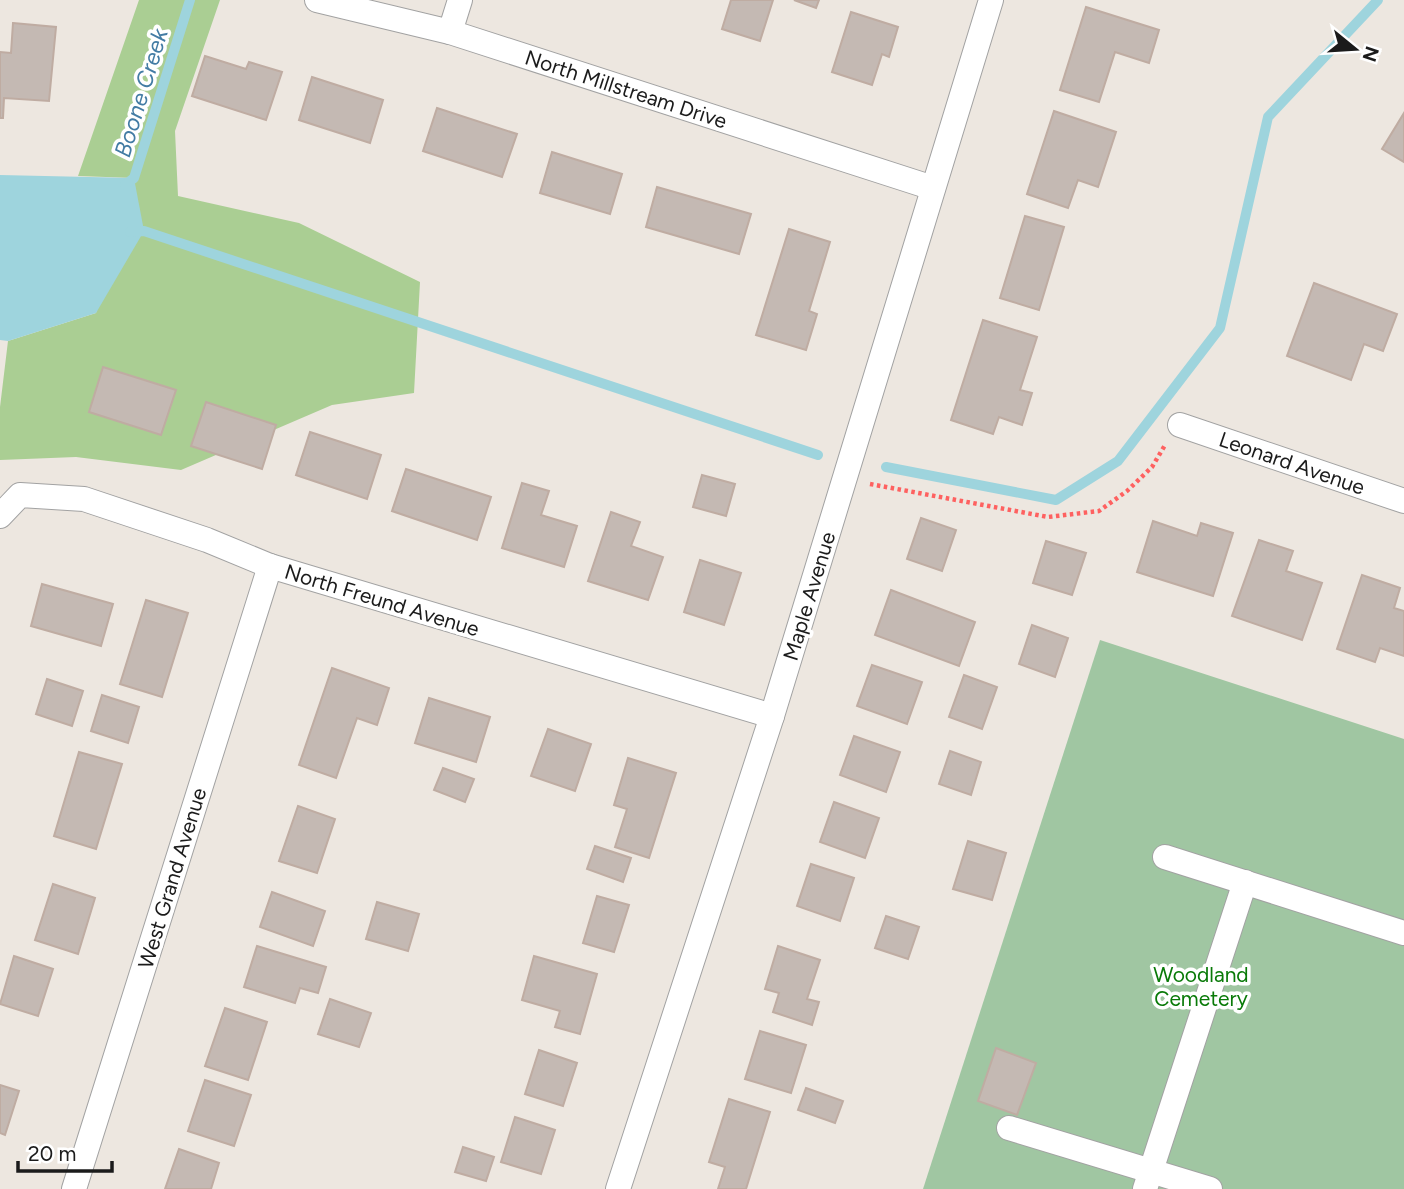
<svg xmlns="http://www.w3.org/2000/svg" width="1404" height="1189" viewBox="0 0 1404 1189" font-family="Figtree,sans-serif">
	<rect width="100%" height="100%" fill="#ede7e0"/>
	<path fill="#aace93" d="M139,0H220L175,131L178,196L299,223L420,282L414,393L332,405L181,470L76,457L0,460V407L8,341L96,313L134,178L78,176Z"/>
	<path fill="#a0c6a2" d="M1100,640L1404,739V1189H923Z"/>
	<path fill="#9ed4dd" d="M0,175L134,178L144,231L96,313L8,341L0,340Z"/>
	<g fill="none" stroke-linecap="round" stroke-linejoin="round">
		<g stroke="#9ed4dd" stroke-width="10">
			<path d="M125,185L134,178L190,0"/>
			<path d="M130,232L144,231L818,455"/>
			<path d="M886,467L1056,500L1118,461L1220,328L1268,117L1378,0"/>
		</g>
	</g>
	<g fill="#c4b9b3" stroke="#bfaca2" stroke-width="2">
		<path d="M731,0H773L760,41L722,29Z"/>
		<path d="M794,0H819L816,8Z"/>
		<path d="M1086,7L1159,30L1149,63L1115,52L1099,102L1060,90Z"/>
		<path d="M851,12L898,27L889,57L882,54L872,85L832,72Z"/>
		<path d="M13,23L56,27L49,101L4,98L3,118H0V52L11,53Z"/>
		<path d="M205,56L246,69L249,62L282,72L266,120L192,96Z"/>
		<path d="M312,77L383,100L370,143L299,120Z"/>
		<path d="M437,108L517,134L502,177L423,151Z"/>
		<path d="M1054,111L1116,132L1098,187L1078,180L1068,208L1027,194Z"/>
		<path d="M1404,113V162L1382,149Z"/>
		<path d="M552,152L622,174L610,214L540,193Z"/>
		<path d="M657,187L751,214L739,254L646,227Z"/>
		<path d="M1025,216L1064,227L1039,310L1000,298Z"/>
		<path d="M789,229L830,242L809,311L817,314L806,350L756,335Z"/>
		<path d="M1314,283L1397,314L1383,351L1364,344L1351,380L1287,356Z"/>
		<path d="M983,320L1037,337L1020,390L1032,393L1022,425L999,417L993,434L951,420Z"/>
		<path d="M103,367L176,390L161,435L89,412Z"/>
		<path d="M206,402L276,425L262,469L191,446Z"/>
		<path d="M310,432L381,455L367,499L296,475Z"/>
		<path d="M406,469L491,497L477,540L392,511Z"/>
		<path d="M702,475L735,484L726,516L693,507Z"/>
		<path d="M522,483L549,491L541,515L577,526L564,567L502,548Z"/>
		<path d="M611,512L640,522L631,546L663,557L648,600L588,581Z"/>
		<path d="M921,518L956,530L942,571L907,559Z"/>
		<path d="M1153,521L1197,536L1201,523L1233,533L1213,596L1137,572Z"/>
		<path d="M1259,540L1293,551L1286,571L1322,583L1302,640L1232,616Z"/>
		<path d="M1046,541L1086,553L1072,595L1033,583Z"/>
		<path d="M700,560L741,573L724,625L684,612Z"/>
		<path d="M1362,575L1400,588L1394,608L1404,611V656L1380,648L1375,662L1337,649Z"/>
		<path d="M42,584L113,604L101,646L31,626Z"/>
		<path d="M891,590L975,622L959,666L875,635Z"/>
		<path d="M146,600L188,613L162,697L120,684Z"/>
		<path d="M1032,625L1068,638L1055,677L1019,664Z"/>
		<path d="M872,665L922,682L907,724L857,706Z"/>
		<path d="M332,668L389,688L377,725L357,718L336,778L299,765Z"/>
		<path d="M964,675L997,687L982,729L949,717Z"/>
		<path d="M47,679L83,691L72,726L36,714Z"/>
		<path d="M102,695L139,707L128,743L91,731Z"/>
		<path d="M429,698L490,717L476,762L415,743Z"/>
		<path d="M548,729L591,744L575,791L531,776Z"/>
		<path d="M854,736L900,752L886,792L840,775Z"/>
		<path d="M950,751L981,762L971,795L939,784Z"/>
		<path d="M79,752L122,764L96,849L54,836Z"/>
		<path d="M628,758L676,773L649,858L615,847L627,809L614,805Z"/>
		<path d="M443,768L474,779L465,802L434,790Z"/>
		<path d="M834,802L879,818L865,858L820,842Z"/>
		<path d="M298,806L335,819L317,873L279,861Z"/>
		<path d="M968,841L1006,853L992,900L953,889Z"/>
		<path d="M595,846L631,858L623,882L587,869Z"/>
		<path d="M811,864L854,878L840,921L797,906Z"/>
		<path d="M53,884L95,898L78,954L35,940Z"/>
		<path d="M272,892L325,911L313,946L260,927Z"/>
		<path d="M597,896L629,905L614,952L583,943Z"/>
		<path d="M377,902L419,914L408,951L366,939Z"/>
		<path d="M886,916L919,927L908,959L875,948Z"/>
		<path d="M257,946L326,967L318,993L300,988L295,1003L244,987Z"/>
		<path d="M778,946L820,960L807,999L819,1002L812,1025L773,1012L779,993L765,989Z"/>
		<path d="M14,956L53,969L38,1016L0,1004Z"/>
		<path d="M534,956L597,974L580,1034L555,1027L560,1011L522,1000Z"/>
		<path d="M330,999L371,1013L359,1047L318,1034Z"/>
		<path d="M225,1008L267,1022L248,1080L205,1066Z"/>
		<path d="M760,1031L806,1045L791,1093L745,1079Z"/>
		<path d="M996,1048L1036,1063L1017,1115L978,1101Z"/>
		<path d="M539,1050L577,1063L563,1106L525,1094Z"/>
		<path d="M205,1080L251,1095L234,1146L188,1131Z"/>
		<path d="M0,1085L19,1091L5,1135L0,1133Z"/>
		<path d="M806,1088L843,1101L835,1123L798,1110Z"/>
		<path d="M729,1099L770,1112L746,1189H718L725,1167L709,1162Z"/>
		<path d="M515,1117L555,1130L541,1174L501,1162Z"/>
		<path d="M463,1147L494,1157L486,1181L455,1172Z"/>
		<path d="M179,1149L219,1163L211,1189H165Z"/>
	</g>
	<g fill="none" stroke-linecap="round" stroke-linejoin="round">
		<defs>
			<g id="minor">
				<path d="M317,0L450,32L933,188"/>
				<path d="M450,32L460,0"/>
				<path d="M1180,425L1404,501"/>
				<path d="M0,516L20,495L84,499L207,540L270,566L772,716"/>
				<path d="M1165,857L1404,933"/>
				<path d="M1009,1128L1210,1189"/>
				<path d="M74,1189L270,566"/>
				<path d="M618,1189L772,716L991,0"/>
				<path d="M1145,1189L1245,882"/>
			</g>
		</defs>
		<use href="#minor" stroke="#a2a2a2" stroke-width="26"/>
		<path stroke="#fe6160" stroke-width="4.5" stroke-dasharray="3.5 3.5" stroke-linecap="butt" d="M870,484L1048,517L1099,511L1127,491L1152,467L1165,445"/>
		<use href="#minor" stroke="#fff" stroke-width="24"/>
	</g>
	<g text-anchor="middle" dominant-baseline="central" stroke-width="7" stroke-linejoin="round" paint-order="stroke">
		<g font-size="21" fill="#1b1b1b" stroke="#fff">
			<text transform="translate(626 89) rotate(18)">North Millstream Drive</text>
			<text transform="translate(1292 463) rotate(19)">Leonard Avenue</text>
			<text transform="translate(809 596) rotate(-73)">Maple Avenue</text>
			<text transform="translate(382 600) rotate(17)">North Freund Avenue</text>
			<text transform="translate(172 878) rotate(-73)">West Grand Avenue</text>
		</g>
		<g font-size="21" fill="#097a08" stroke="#fff">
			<text x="1201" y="974">Woodland<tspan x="1201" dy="24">Cemetery</tspan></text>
		</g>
		<g font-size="23" font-style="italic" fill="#437ca4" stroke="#fff">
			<text transform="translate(141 93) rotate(-73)">Boone Creek</text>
		</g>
	</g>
	<g transform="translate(1355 49) rotate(108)" stroke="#ffffff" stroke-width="5" paint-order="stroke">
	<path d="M0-5L12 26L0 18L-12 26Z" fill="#1b1b1b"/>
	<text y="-10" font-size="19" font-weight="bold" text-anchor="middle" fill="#1b1b1b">N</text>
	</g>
	<path d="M18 1161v10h94v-10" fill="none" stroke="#1b1b1b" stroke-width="3.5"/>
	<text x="28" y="1161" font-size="21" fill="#1b1b1b" stroke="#ffffff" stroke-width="5" paint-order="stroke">20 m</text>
</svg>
